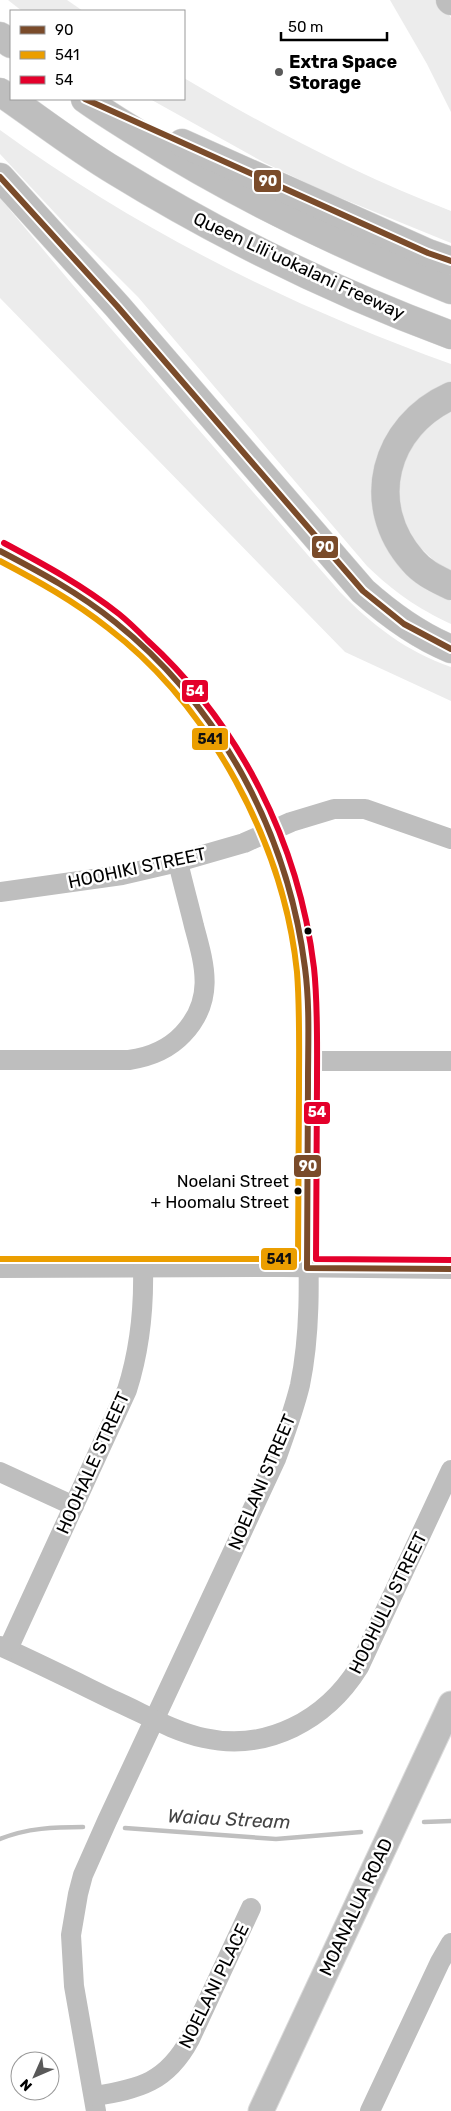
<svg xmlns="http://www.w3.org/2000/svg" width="451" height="2111" viewBox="0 0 451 2111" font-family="Rubik,sans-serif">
	<rect width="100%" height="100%" fill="#fff"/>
	<g fill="#ececec">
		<path d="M8,0H67L83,11H22Z"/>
		<path d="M390,0H440L451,18V112L427,64Z"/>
		<path d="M184,78C270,129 357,175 451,211V243L321,190L265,163L150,99H184Z"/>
		<path d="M0,130C141,232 288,305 451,364V386L381,454L425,584L451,601V624C417,608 394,592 367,566L138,297L69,228L0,154Z"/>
		<path d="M0,198L72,284L340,592C372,625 407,652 451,667V701L345,652L0,298Z"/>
		<path d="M451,410V572C407,546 386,504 407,455C409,450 411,442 415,438C418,433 425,429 429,425C436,420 443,413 451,410Z"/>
	</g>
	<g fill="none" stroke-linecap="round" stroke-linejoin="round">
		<g stroke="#bfbfbf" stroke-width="4.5">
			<path d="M424,1822L451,1821"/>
			<path d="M125,1828L276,1839L361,1832"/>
			<path d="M0,1839C27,1828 55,1827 83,1827"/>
		</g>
		<defs>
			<path id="major" d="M261,2111L451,1704"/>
			<g id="highway">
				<path d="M450,0L451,1"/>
				<path d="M0,36L11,44"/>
				<path d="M0,92C38,118 75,147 115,171C221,236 335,292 451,335"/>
				<path d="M85,99C103,112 123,124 142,136C240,198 344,247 451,290"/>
				<path d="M182,143L428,253L451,261"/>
				<path d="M0,177L117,306L363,591C390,615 417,635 451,649"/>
				<path d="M451,396C384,426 363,505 413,561C423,573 437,579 451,586"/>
			</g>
		</defs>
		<use href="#major" stroke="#dbdbdb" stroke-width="27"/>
		<use href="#highway" stroke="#dbdbdb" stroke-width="29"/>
		<g stroke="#bebebe" stroke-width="20">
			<path d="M0,551C157,621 276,772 301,943C313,1020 308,1099 307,1177C307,1245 314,1317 300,1385C294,1410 285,1434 276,1459L107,1821L83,1875L78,1894L71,1935L74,1986L96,2111"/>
			<path d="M0,892L122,875L178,862L244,843L291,822L334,809H365L451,839"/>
			<path d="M0,1060H129C150,1057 168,1050 183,1034C215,1000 205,966 194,926C189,905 183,884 178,862"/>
			<path d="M308,1061H451"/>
			<path d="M0,1268L283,1267L451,1269"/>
			<path d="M0,1472L74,1506"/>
			<path d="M0,1646C38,1663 76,1682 113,1700C143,1713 172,1731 204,1738C267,1752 326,1720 359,1667L451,1470"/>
			<path d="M8,1649L127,1390C140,1349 144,1310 143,1268"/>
			<path d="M94,2096C140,2089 167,2082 190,2039L251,1908"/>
			<path d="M370,2111L440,1962L451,1943"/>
		</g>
		<use href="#major" stroke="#bebebe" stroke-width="25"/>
		<use href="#highway" stroke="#bebebe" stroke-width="28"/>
		<defs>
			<g id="bus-1">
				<path d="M85,99L428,253L451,261"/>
				<path d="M0,177L117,306L363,591L404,624L451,649"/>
				<path d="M0,551C40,572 79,593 115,622C221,707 288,834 305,968C310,1006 308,1044 308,1082C308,1144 307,1206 307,1268L451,1269"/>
			</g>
			<path id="bus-2" d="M0,561C38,581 74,601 108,628C210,706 284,844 297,972C300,1010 299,1048 299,1087C299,1144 298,1202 298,1259H0"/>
			<path id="bus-3" d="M4,543C45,565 82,585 119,614C129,622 138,631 147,640C240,725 299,843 314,968C318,1005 317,1044 317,1082C317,1141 316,1200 316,1259L451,1260"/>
		</defs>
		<use href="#bus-1" stroke="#fff" stroke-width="10"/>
		<use href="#bus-2" stroke="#fff" stroke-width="10"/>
		<use href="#bus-3" stroke="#fff" stroke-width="10"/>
		<use href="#bus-1" stroke="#7a4b2a" stroke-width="6"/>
		<use href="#bus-2" stroke="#eb9e00" stroke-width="6"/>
		<use href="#bus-3" stroke="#e4002b" stroke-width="6"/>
	</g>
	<circle fill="#595959" stroke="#fff" stroke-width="2" cx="279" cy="72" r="5"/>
	<g fill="#000" stroke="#fff" stroke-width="2">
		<circle cx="308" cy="931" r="4.5"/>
		<circle cx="298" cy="1191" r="4.5"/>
	</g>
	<g text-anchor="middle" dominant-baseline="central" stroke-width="5" stroke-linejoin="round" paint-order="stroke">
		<g font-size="17" fill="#000" stroke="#fff" text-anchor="end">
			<text x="289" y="1181">Noelani Street<tspan x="289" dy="21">+ Hoomalu Street</tspan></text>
		</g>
		<g font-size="18" font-weight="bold" fill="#000" stroke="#fff" text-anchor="start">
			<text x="289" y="62">Extra Space<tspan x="289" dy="21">Storage</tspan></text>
		</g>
		<g font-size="18" fill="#000" stroke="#fff">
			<text transform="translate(299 266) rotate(25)">Queen Liliʻuokalani Freeway</text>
			<text transform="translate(137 868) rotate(-12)">HOOHIKI STREET</text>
			<text transform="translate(93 1463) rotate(-66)">HOOHALE STREET</text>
			<text transform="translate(262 1482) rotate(-67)">NOELANI STREET</text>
			<text transform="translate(388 1603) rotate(-64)">HOOHULU STREET</text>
			<text transform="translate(356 1907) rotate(-65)">MOANALUA ROAD</text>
			<text transform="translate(214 1986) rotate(-64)">NOELANI PLACE</text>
		</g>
		<g font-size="19" font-style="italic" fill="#444" stroke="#fff">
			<text transform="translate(229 1819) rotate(3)">Waiau Stream</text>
		</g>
	</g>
	<g stroke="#fff" stroke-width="2">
		<rect x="253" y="169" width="29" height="24" rx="5" fill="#7a4b2a"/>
		<rect x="311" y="535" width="28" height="24" rx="5" fill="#7a4b2a"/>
		<rect x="181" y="679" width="28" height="24" rx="5" fill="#e4002b"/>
		<rect x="191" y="727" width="38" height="24" rx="5" fill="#eb9e00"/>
		<rect x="303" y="1101" width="28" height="24" rx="5" fill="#e4002b"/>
		<rect x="293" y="1154" width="29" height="24" rx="5" fill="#7a4b2a"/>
		<rect x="260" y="1247" width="38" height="24" rx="5" fill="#eb9e00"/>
	</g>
	<g font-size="14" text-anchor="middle" font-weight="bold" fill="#fff">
		<text x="268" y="186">90</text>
		<text x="325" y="552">90</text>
		<text x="195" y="696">54</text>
		<text x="317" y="1117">54</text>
		<text x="308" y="1171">90</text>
	</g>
	<g font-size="14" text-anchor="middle" font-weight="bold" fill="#111">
		<text x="210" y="744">541</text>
		<text x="279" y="1264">541</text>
	</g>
	<rect x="10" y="10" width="175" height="90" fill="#ffffff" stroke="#999999"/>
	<rect x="20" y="26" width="25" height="8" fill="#7a4b2a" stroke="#999999"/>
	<text x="55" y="35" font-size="15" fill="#000000">90</text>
	<rect x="20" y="51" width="25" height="8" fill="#eb9e00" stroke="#999999"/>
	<text x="55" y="60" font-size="15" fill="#000000">541</text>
	<rect x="20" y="76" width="25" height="8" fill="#e4002b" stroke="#999999"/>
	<text x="55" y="85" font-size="15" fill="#000000">54</text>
	<g transform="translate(35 2076) rotate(225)"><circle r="24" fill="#ffffff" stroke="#999999"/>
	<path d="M0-4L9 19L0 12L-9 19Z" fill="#595959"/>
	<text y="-8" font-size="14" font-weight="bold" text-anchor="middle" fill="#000000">N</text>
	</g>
	<path d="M281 32v8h106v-8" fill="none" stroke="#000000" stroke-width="2.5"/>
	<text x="288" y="32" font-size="15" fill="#000000" stroke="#ffffff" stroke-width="4" paint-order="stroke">50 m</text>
</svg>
